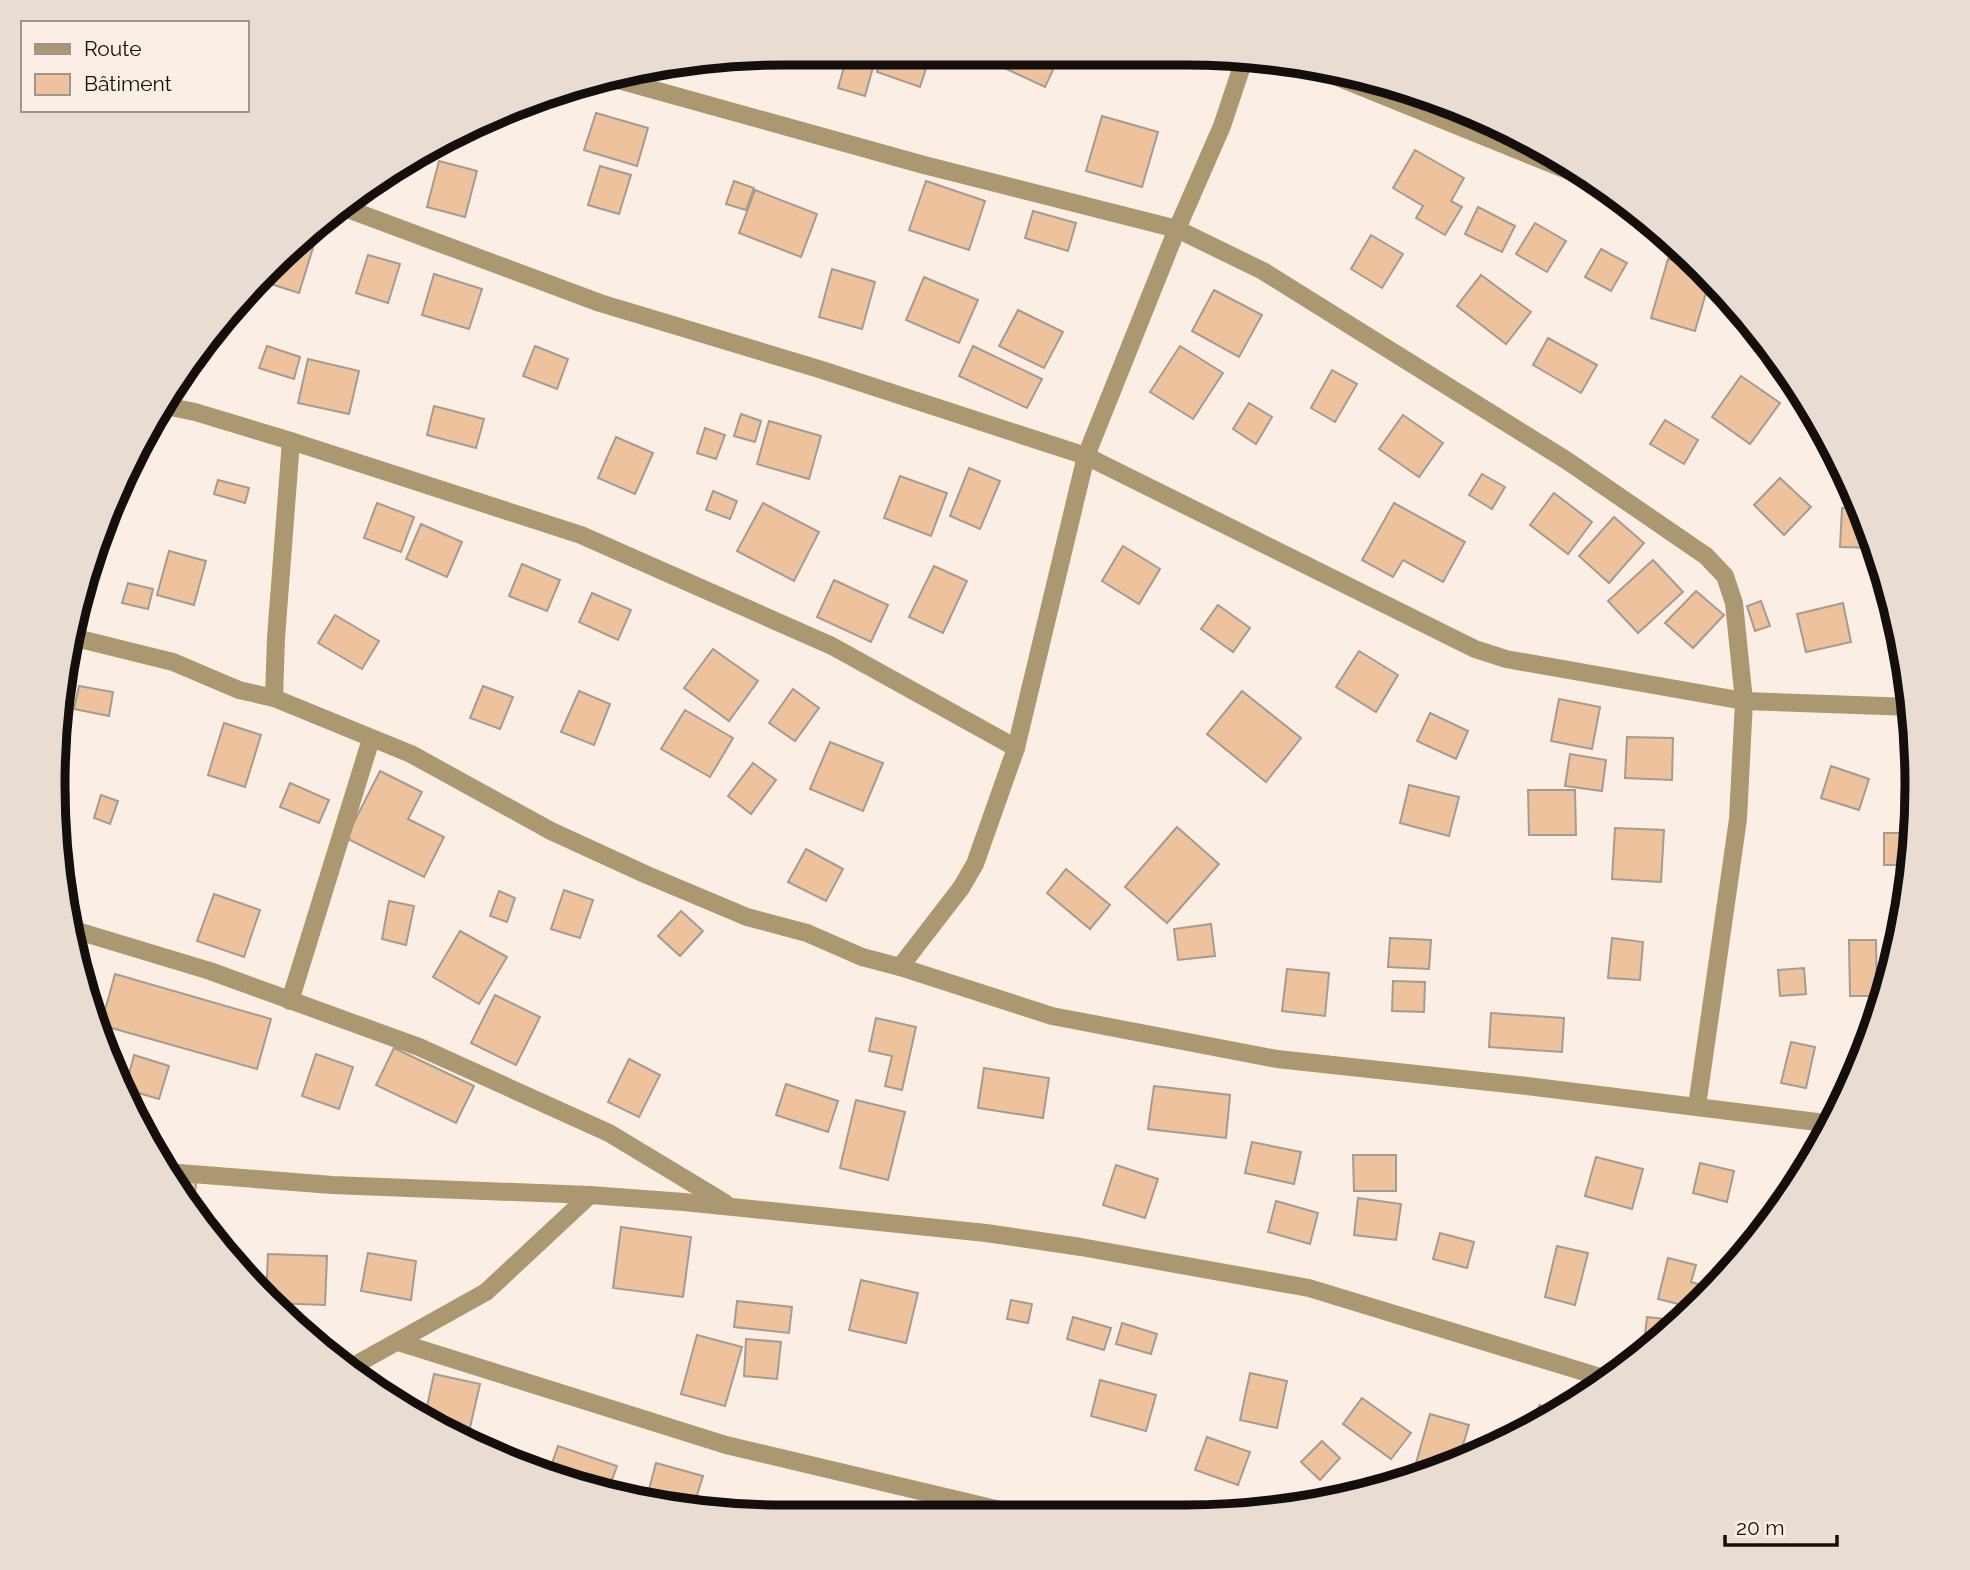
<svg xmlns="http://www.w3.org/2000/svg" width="1970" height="1570" viewBox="0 0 1970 1570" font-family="Raleway,sans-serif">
	<rect width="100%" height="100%" fill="#fbeee4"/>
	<g fill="#edc29d" stroke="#a69b91" stroke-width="2">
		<path d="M805,53H831L827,65L803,57Z"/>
		<path d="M848,53H877L865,96L838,88Z"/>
		<path d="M883,53H931L920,87L877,72Z"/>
		<path d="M999,53H1061L1045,87L994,63Z"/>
		<path d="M596,113L648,128L637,166L584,150Z"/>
		<path d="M1102,116L1158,132L1142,187L1086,171Z"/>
		<path d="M1415,150L1464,178L1451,201L1462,207L1445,235L1416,218L1423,206L1393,188Z"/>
		<path d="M439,161L477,171L465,217L427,207Z"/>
		<path d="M600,166L631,175L619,214L588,205Z"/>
		<path d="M734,181L754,188L746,210L726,204Z"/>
		<path d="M926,181L985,201L969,250L909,230Z"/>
		<path d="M755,190L817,214L801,257L739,233Z"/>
		<path d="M1478,207L1515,226L1502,252L1465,234Z"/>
		<path d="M1033,211L1076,223L1068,251L1025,238Z"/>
		<path d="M1535,223L1566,241L1547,272L1516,254Z"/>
		<path d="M1371,235L1403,254L1382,288L1351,269Z"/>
		<path d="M308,236L316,238L299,293L271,284L279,258Z"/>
		<path d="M1601,249L1627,263L1611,291L1585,277Z"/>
		<path d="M368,255L400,264L388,303L356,293Z"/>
		<path d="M1668,259L1700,268L1710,279L1695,331L1651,318Z"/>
		<path d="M832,269L875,282L862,329L819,317Z"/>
		<path d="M434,274L482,289L469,329L422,315Z"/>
		<path d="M1481,275L1531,312L1506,344L1457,306Z"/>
		<path d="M924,277L978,300L959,343L906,320Z"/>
		<path d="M1214,290L1262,315L1239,357L1192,331Z"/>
		<path d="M1018,310L1063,332L1044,368L999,346Z"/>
		<path d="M1548,338L1597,365L1581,393L1533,365Z"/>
		<path d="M267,346L300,357L294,379L259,368Z"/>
		<path d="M535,346L568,359L557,389L523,376Z"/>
		<path d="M973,346L1042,379L1027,408L959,376Z"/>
		<path d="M1180,346L1223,373L1193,419L1150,392Z"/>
		<path d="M308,359L359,371L349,414L298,403Z"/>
		<path d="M1332,370L1357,384L1335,422L1311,408Z"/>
		<path d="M1741,376L1780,403L1750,444L1712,417Z"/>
		<path d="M1249,403L1272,417L1256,444L1233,429Z"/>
		<path d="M434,406L484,419L476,448L427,435Z"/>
		<path d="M741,414L761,421L755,442L734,436Z"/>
		<path d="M1403,415L1443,443L1419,477L1379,449Z"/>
		<path d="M1665,420L1698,440L1684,464L1650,444Z"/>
		<path d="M769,421L821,436L809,479L757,464Z"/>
		<path d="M705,428L725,435L716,459L697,453Z"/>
		<path d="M616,437L653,453L635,494L598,478Z"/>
		<path d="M969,468L1000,481L980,529L950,516Z"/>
		<path d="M1482,474L1505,487L1492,509L1469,495Z"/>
		<path d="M900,476L947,493L931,536L884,518Z"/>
		<path d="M1780,478L1811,507L1784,535L1754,505Z"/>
		<path d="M218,480L249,488L245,503L214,494Z"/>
		<path d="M713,491L737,501L730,519L706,510Z"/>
		<path d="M1554,493L1592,522L1568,554L1530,525Z"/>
		<path d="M377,503L414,517L401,552L364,538Z"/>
		<path d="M763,503L819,532L794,581L737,551Z"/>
		<path d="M1394,503L1465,542L1443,582L1403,560L1393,577L1362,560Z"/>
		<path d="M1842,508H1860L1878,548L1840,547Z"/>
		<path d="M1614,517L1644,543L1609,583L1579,556Z"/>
		<path d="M421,524L462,542L447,577L406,559Z"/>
		<path d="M1123,546L1160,569L1139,604L1102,581Z"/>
		<path d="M169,551L206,561L194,605L157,595Z"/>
		<path d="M1653,560L1683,592L1638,633L1608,601Z"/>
		<path d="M522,564L560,580L547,611L509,596Z"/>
		<path d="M934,566L967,581L943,633L909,617Z"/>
		<path d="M834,580L888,605L871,642L817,617Z"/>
		<path d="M128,583L153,589L148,609L122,603Z"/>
		<path d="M1696,591L1724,615L1693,648L1665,623Z"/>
		<path d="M592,593L631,610L618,640L579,622Z"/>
		<path d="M1761,601L1770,626L1755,631L1747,606Z"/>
		<path d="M1843,603L1851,642L1806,652L1797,614Z"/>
		<path d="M1218,605L1250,628L1233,652L1201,629Z"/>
		<path d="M335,615L379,641L362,669L318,643Z"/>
		<path d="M713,649L758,681L729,721L684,688Z"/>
		<path d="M1359,651L1398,675L1376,712L1336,687Z"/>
		<path d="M79,686L113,692L109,716L74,709Z"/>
		<path d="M483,686L513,697L500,729L470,718Z"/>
		<path d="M793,689L819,708L795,741L769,723Z"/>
		<path d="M579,691L610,704L594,745L561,732Z"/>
		<path d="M1242,691L1301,738L1266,782L1207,734Z"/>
		<path d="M1559,699L1600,707L1592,749L1551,741Z"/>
		<path d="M685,710L733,738L710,777L661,749Z"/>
		<path d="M1430,713L1468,731L1456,759L1417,741Z"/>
		<path d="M224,723L261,735L245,787L208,775Z"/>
		<path d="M1627,737L1673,738L1672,780L1625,778Z"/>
		<path d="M830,742L883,763L863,811L810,789Z"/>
		<path d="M1570,754L1606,760L1602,791L1565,786Z"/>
		<path d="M753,763L776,780L751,814L728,796Z"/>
		<path d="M1831,766L1869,779L1859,810L1821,798Z"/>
		<path d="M380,771L422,792L408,819L444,837L424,877L346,838Z"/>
		<path d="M290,783L329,800L319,823L280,807Z"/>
		<path d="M1409,785L1459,797L1449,836L1400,823Z"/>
		<path d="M1528,790H1575L1576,835H1529Z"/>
		<path d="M101,795L118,801L110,824L94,818Z"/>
		<path d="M1177,827L1219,864L1167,923L1125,887Z"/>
		<path d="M1615,828L1664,830L1661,882L1612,879Z"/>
		<path d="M1884,833H1916L1911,865H1884Z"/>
		<path d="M806,849L843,869L826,901L788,882Z"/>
		<path d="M1066,869L1110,905L1090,929L1047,893Z"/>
		<path d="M564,890L593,900L580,938L551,929Z"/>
		<path d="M499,891L515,898L507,922L490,916Z"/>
		<path d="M214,894L260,910L244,957L197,941Z"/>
		<path d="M389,901L414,906L406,945L382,939Z"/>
		<path d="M681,911L703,931L680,956L658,936Z"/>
		<path d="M1211,924L1215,956L1178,960L1174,929Z"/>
		<path d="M460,931L507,957L479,1004L433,977Z"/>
		<path d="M1390,938L1431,940L1429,969L1388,967Z"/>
		<path d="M1612,938L1643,942L1640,980L1608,978Z"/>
		<path d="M1849,940H1876L1877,996H1850Z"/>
		<path d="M1804,968L1806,994L1780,996L1778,970Z"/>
		<path d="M1287,969L1329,973L1325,1016L1282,1011Z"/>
		<path d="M115,974L271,1019L257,1069L101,1025Z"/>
		<path d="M1393,981L1425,982L1424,1012L1392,1011Z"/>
		<path d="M495,995L540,1017L516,1065L471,1043Z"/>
		<path d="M1491,1013L1564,1018L1562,1052L1489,1047Z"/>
		<path d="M876,1018L916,1027L902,1090L885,1086L892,1056L869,1051Z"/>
		<path d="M1791,1042L1815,1047L1806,1088L1781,1083Z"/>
		<path d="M394,1048L474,1086L456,1123L376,1085Z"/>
		<path d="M316,1054L353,1067L339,1109L302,1096Z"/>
		<path d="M134,1055L169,1066L159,1099L125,1089Z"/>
		<path d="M629,1059L660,1075L639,1117L608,1102Z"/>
		<path d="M984,1068L1049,1078L1043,1118L978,1108Z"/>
		<path d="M786,1084L838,1101L828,1132L776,1115Z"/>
		<path d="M1154,1086L1230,1095L1226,1138L1148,1129Z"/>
		<path d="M856,1100L905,1112L888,1180L840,1168Z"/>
		<path d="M144,1135L161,1138L159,1154L152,1153Z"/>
		<path d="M1252,1142L1301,1152L1294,1184L1245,1173Z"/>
		<path d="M1353,1155H1396V1191H1354Z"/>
		<path d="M1596,1157L1643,1169L1632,1209L1585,1196Z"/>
		<path d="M1700,1163L1734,1171L1727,1202L1693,1193Z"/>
		<path d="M1116,1165L1158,1179L1145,1218L1103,1205Z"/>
		<path d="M181,1180L196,1182L195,1194L180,1193Z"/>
		<path d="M1358,1198L1401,1204L1396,1240L1354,1235Z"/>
		<path d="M1276,1201L1318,1213L1310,1244L1268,1232Z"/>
		<path d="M621,1227L691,1237L683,1297L613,1288Z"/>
		<path d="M1440,1233L1474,1242L1467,1268L1433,1259Z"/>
		<path d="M1557,1246L1588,1253L1575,1305L1545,1297Z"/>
		<path d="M368,1253L416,1261L411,1300L361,1291Z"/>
		<path d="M268,1254L327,1256L325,1305L271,1303L266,1298Z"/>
		<path d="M1668,1258L1696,1265L1691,1282L1713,1288L1694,1308L1658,1299Z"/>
		<path d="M861,1280L918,1293L906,1343L849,1330Z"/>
		<path d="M1011,1300L1032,1304L1028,1323L1007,1319Z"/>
		<path d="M737,1301L792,1307L789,1333L734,1327Z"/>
		<path d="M1073,1317L1111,1328L1104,1350L1067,1339Z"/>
		<path d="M1647,1317L1675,1320L1674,1329L1668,1336L1646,1351H1643Z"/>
		<path d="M1122,1323L1157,1334L1151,1354L1116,1344Z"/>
		<path d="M697,1335L742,1347L725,1406L681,1394Z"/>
		<path d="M746,1339L781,1342L777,1379L744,1376Z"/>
		<path d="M1250,1373L1287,1381L1277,1428L1240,1420Z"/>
		<path d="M434,1374L480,1384L469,1432L443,1426L425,1416Z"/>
		<path d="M1100,1380L1156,1395L1146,1431L1091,1416Z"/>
		<path d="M1362,1398L1411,1433L1391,1459L1343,1424Z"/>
		<path d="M1540,1405L1556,1416L1521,1432Z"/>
		<path d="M1430,1414L1469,1425L1459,1458L1424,1472L1414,1470Z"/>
		<path d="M1207,1437L1250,1452L1238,1485L1195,1470Z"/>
		<path d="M1322,1441L1340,1458L1320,1480L1301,1462Z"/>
		<path d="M558,1446L617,1466L607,1493L548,1475Z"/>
		<path d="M656,1463L703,1476L693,1508L645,1504Z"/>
	</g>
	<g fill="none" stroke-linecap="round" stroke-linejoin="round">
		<g stroke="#ab9871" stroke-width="18">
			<path d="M1327,73L1594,181"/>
			<path d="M604,76L924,165L1177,229L1263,271L1566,460L1706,556L1725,576L1734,603L1744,701L1738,819L1697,1106"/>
			<path d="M345,208L600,303L819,369L1086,456L1475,649L1506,659L1744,701L1912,707"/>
			<path d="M161,405L195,412L291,441L581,535L832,646L1016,748"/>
			<path d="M72,637L173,662L239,690L274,698L411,754L551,831L647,875L747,917L807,933L862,957L900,967L961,888L975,864L1016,748L1086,456L1177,229L1222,126L1245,57"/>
			<path d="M274,698L276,638L291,441"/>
			<path d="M71,929L210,971L419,1047L609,1133L725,1203"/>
			<path d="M900,967L1052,1016L1277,1059L1527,1086L1833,1124"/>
			<path d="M290,1001L371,739"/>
			<path d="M166,1172L332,1185L590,1195L684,1202L986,1233L1081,1247L1309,1288L1607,1379"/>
			<path d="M398,1342L726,1445L1030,1517"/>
			<path d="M346,1370L486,1292L590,1195"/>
		</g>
	</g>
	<path d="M0 0H1970V1570H0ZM785 65H1185A720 720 0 0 1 1905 785V785A720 720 0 0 1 1185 1505H785A720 720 0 0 1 65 785V785A720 720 0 0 1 785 65Z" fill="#e9dcd3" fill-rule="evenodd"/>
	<path fill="none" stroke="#140f0c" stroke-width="9" d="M785 65H1185A720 720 0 0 1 1905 785V785A720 720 0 0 1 1185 1505H785A720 720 0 0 1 65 785V785A720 720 0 0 1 785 65Z"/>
	<rect x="21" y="21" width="228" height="91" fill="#fbeee4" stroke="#9f958e" stroke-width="2"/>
	<rect x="35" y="44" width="35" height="10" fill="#ab9871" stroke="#9f958e" stroke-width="2"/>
	<text x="84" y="56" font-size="21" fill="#140f0c">Route</text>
	<rect x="35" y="74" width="35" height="21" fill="#edc29d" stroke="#9f958e" stroke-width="2"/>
	<text x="84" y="91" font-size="21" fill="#140f0c">Bâtiment</text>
	<path d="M1725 1535v10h112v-10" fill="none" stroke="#140f0c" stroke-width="3.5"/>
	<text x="1736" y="1535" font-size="21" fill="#140f0c" stroke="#fbeee4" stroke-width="5" paint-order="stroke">20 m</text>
</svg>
